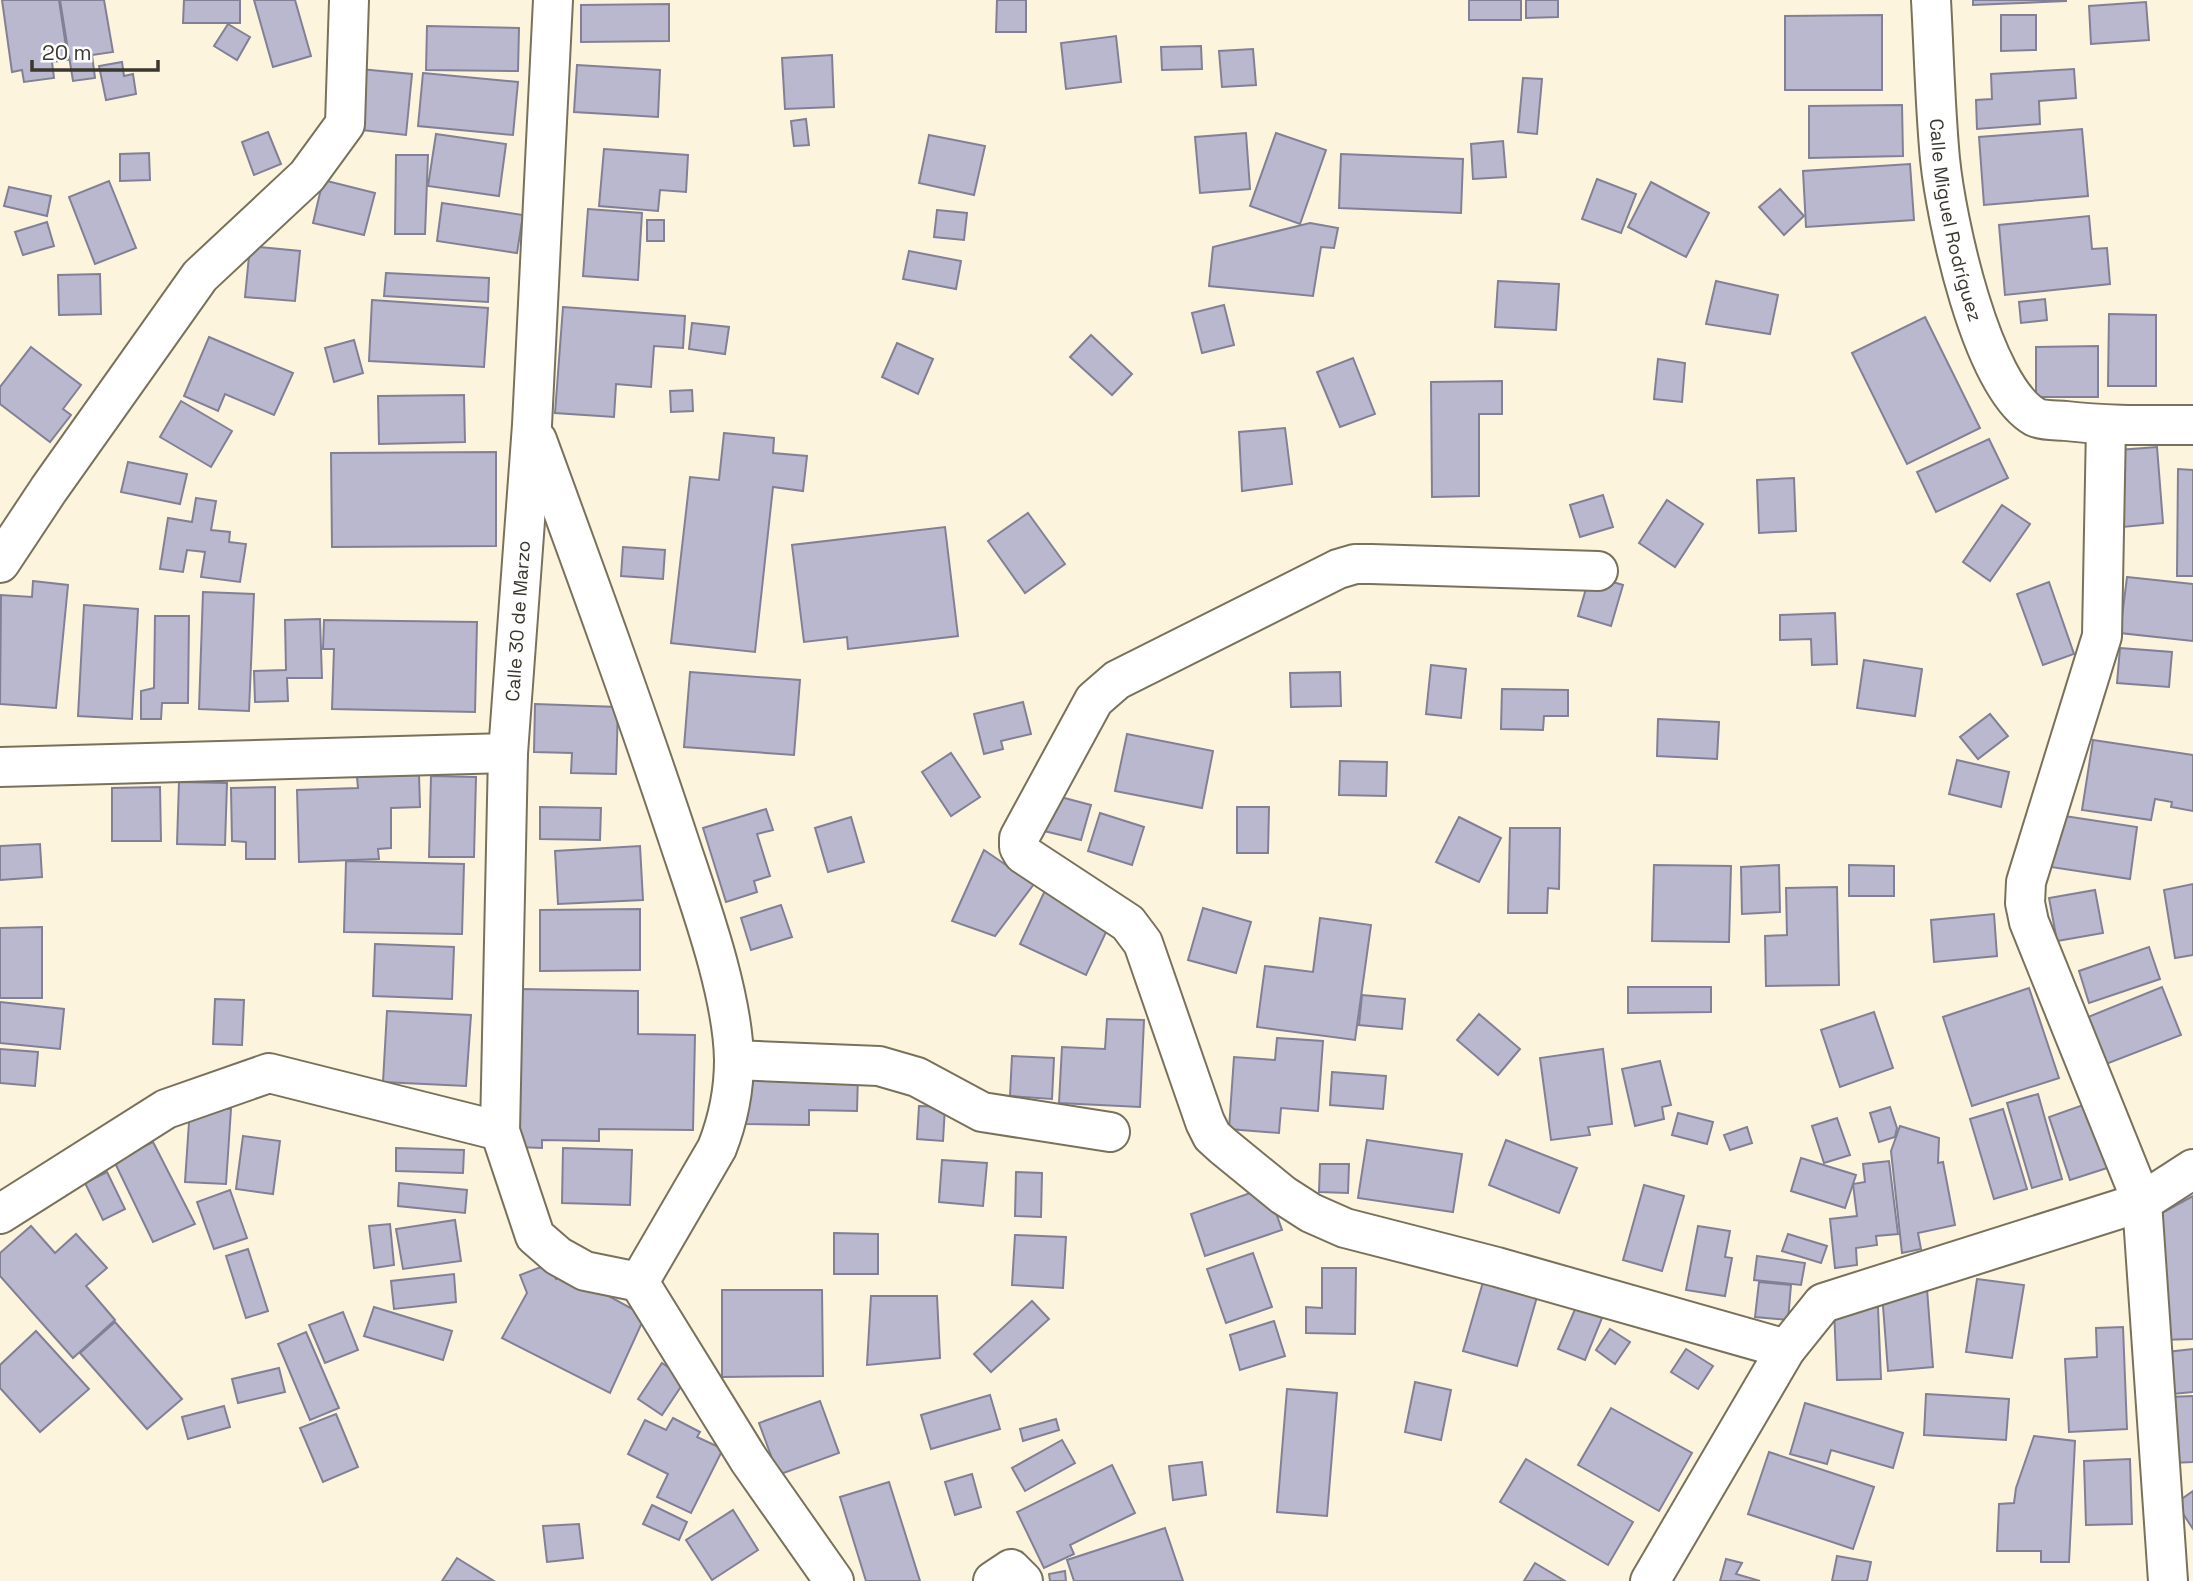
<svg xmlns="http://www.w3.org/2000/svg" width="2193" height="1581" viewBox="0 0 2193 1581" font-family="'Space Grotesk',sans-serif">
	<rect width="100%" height="100%" fill="#fcf4dc"/>
	<g fill="#b9b8cf" stroke="#828096" stroke-width="2">
		<path d="M2,0H59L68,60L52,62L54,78L24,82L22,70L12,72Z"/>
		<path d="M60,0H104L113,52L92,55L95,78L73,81Z"/>
		<path d="M184,0H240V23H183Z"/>
		<path d="M254,0H295L311,56L273,67Z"/>
		<path d="M997,0H1026V32H996Z"/>
		<rect x="1469" y="0" width="52" height="20"/>
		<path d="M1526,0H1558V17L1526,18Z"/>
		<path d="M1973,0H2066V1L1973,5Z"/>
		<path d="M2146,2L2149,40L2091,44L2089,6Z"/>
		<path d="M669,4V41L581,42V5Z"/>
		<path d="M1882,15V90H1785V16Z"/>
		<path d="M2001,15H2036V50L2001,51Z"/>
		<path d="M228,24L250,37L237,60L214,46Z"/>
		<path d="M427,26L519,28L518,71L426,70Z"/>
		<path d="M1116,36L1121,82L1066,89L1061,43Z"/>
		<path d="M1201,46L1202,69L1162,70L1161,47Z"/>
		<path d="M1253,49L1256,85L1222,87L1219,51Z"/>
		<path d="M832,55L834,107L785,109L782,58Z"/>
		<path d="M122,62L124,76L133,74L136,94L106,100L99,66Z"/>
		<path d="M577,65L660,70L658,117L574,112Z"/>
		<path d="M360,69L412,74L406,135L353,129Z"/>
		<path d="M2074,69L2076,98L2039,101L2040,124L1977,129L1976,100L1992,99L1991,74Z"/>
		<path d="M423,73L518,82L513,135L418,126Z"/>
		<path d="M1523,78L1542,79L1537,134L1518,132Z"/>
		<path d="M1902,105L1903,156L1809,158V106Z"/>
		<path d="M806,119L809,145L794,146L791,121Z"/>
		<path d="M2082,129L2088,196L1984,205L1979,137Z"/>
		<path d="M268,132L281,164L254,175L242,142Z"/>
		<path d="M1246,133L1250,189L1200,193L1195,137Z"/>
		<path d="M1276,133L1326,150L1300,224L1250,206Z"/>
		<path d="M436,134L506,144L499,196L428,186Z"/>
		<path d="M929,135L985,146L974,195L919,183Z"/>
		<path d="M1503,141L1506,177L1473,179L1471,144Z"/>
		<path d="M604,149L688,155L686,192L660,190L658,211L599,206Z"/>
		<path d="M149,153L150,180L120,181V154Z"/>
		<path d="M1341,154L1463,159L1461,213L1339,208Z"/>
		<path d="M396,155H428L425,234H395Z"/>
		<path d="M1910,164L1914,220L1806,227L1803,171Z"/>
		<path d="M1597,179L1636,194L1621,233L1582,219Z"/>
		<path d="M323,180L375,193L364,235L313,223Z"/>
		<path d="M109,181L136,248L95,264L69,197Z"/>
		<path d="M1651,182L1709,213L1686,257L1628,227Z"/>
		<path d="M9,187L51,196L47,216L4,206Z"/>
		<path d="M1780,189L1804,216L1784,235L1759,207Z"/>
		<path d="M442,203L523,215L517,253L437,241Z"/>
		<path d="M588,209L642,213L638,280L583,276Z"/>
		<path d="M937,210L967,213L964,240L934,237Z"/>
		<path d="M2089,216L2092,249L2107,248L2110,284L2005,295L1999,225Z"/>
		<rect x="647" y="220" width="17" height="21"/>
		<path d="M47,222L54,246L23,255L15,232Z"/>
		<path d="M1310,223L1338,228L1334,248L1321,247L1313,296L1209,286L1213,247Z"/>
		<path d="M250,246L300,251L295,301L245,297Z"/>
		<path d="M909,251L961,261L956,289L903,279Z"/>
		<path d="M386,273L489,278L488,302L384,296Z"/>
		<path d="M100,274L101,314L59,315L58,275Z"/>
		<path d="M1498,281L1559,284L1556,330L1495,327Z"/>
		<path d="M1716,281L1778,295L1770,334L1706,324Z"/>
		<path d="M2045,299L2047,320L2021,323L2019,302Z"/>
		<path d="M372,300L488,308L484,367L369,361Z"/>
		<path d="M1224,305L1234,345L1202,353L1192,313Z"/>
		<path d="M563,307L685,316L683,348L654,346L651,387L616,384L614,417L555,413Z"/>
		<path d="M2109,314L2156,315V386H2108Z"/>
		<path d="M1925,317L1980,428L1907,464L1852,353Z"/>
		<path d="M692,323L729,327L725,354L689,349Z"/>
		<path d="M1091,335L1132,374L1112,395L1070,357Z"/>
		<path d="M209,337L293,373L274,415L225,394L218,411L184,396Z"/>
		<path d="M354,340L363,373L334,382L325,348Z"/>
		<path d="M897,343L933,359L918,394L882,377Z"/>
		<path d="M2098,346V397H2036V347Z"/>
		<path d="M31,347L81,385L63,409L71,415L50,442L0,404V387Z"/>
		<path d="M1353,358L1375,414L1340,427L1317,372Z"/>
		<path d="M1658,359L1685,363L1682,402L1654,399Z"/>
		<path d="M1502,381V414H1479V496L1432,497L1431,382Z"/>
		<path d="M692,390L693,411L671,412L670,391Z"/>
		<path d="M464,395L465,442L379,444L378,396Z"/>
		<path d="M181,401L232,431L211,467L160,437Z"/>
		<path d="M1285,428L1292,484L1242,491L1239,432Z"/>
		<path d="M724,433L774,438L773,453L807,456L803,491L773,487L755,652L671,643L690,477L719,480Z"/>
		<path d="M1989,439L2008,478L1936,512L1917,472Z"/>
		<path d="M2157,447L2163,523L2123,527L2118,450Z"/>
		<path d="M496,452V546L332,547L331,453Z"/>
		<path d="M128,462L187,474L180,504L121,492Z"/>
		<path d="M2178,469L2193,470V576H2177Z"/>
		<path d="M1794,478L1796,531L1759,533L1757,480Z"/>
		<path d="M1603,495L1613,527L1580,537L1570,505Z"/>
		<path d="M196,498L216,501L211,530L230,532L229,542L246,544L240,582L201,577L205,552L187,550L183,572L160,569L168,518L192,522Z"/>
		<path d="M1667,500L1703,524L1675,567L1639,543Z"/>
		<path d="M2002,505L2030,524L1990,581L1963,562Z"/>
		<path d="M1028,513L1065,564L1025,593L988,541Z"/>
		<path d="M945,527L958,636L848,649L847,637L804,642L792,545Z"/>
		<path d="M623,547L665,550L663,579L621,576Z"/>
		<path d="M1590,575L1623,585L1611,626L1578,616Z"/>
		<path d="M2127,577L2193,584V641L2120,633Z"/>
		<path d="M33,581L68,585L56,708L0,704L1,595L32,597Z"/>
		<path d="M2049,582L2074,654L2043,665L2017,594Z"/>
		<path d="M203,592L254,594L249,711L199,709Z"/>
		<path d="M84,605L138,609L132,719L78,716Z"/>
		<path d="M1835,613L1837,664L1812,665L1811,639L1780,640V615Z"/>
		<path d="M155,616H189L188,703H162L161,719H141V691L154,688Z"/>
		<path d="M320,619L322,678H287L288,701L255,702L254,671L286,670L285,620Z"/>
		<path d="M324,620L477,622L475,712L332,709L334,649H323Z"/>
		<path d="M2120,648L2172,652L2169,687L2117,683Z"/>
		<path d="M1864,660L1922,669L1915,716L1857,708Z"/>
		<path d="M1431,665L1466,669L1461,718L1426,714Z"/>
		<path d="M690,672L800,680L794,755L684,747Z"/>
		<path d="M1340,672L1341,706L1291,707L1290,673Z"/>
		<path d="M1502,689L1568,690V716H1544L1543,730L1501,729Z"/>
		<path d="M1023,702L1031,734L1001,741L1003,749L984,754L974,714Z"/>
		<path d="M535,704L618,707L616,774L571,773L572,753L534,752Z"/>
		<path d="M1990,714L2008,736L1978,759L1960,737Z"/>
		<path d="M1658,719L1719,722L1717,759L1657,756Z"/>
		<path d="M1127,734L1213,751L1202,808L1115,791Z"/>
		<path d="M2093,740L2193,755V811L2171,807L2172,802L2155,799L2151,820L2082,810Z"/>
		<path d="M951,753L980,797L951,816L922,772Z"/>
		<path d="M1957,760L2009,772L2001,807L1949,794Z"/>
		<path d="M1340,761L1387,762L1386,796L1339,795Z"/>
		<path d="M419,775L420,807L391,808V848L378,849L379,859L299,862L297,790L358,788L357,777Z"/>
		<path d="M431,776L476,777L474,857H429Z"/>
		<path d="M179,782L227,783L225,845L177,844Z"/>
		<path d="M160,787L161,841H112V788Z"/>
		<path d="M275,787V859H246V842L232,841L231,788Z"/>
		<path d="M1053,795L1091,805L1081,840L1044,831Z"/>
		<path d="M540,807L601,808L600,840L540,839Z"/>
		<path d="M1237,807H1269L1268,853H1237Z"/>
		<path d="M766,809L773,830L757,834L770,876L754,881L757,892L726,902L703,828Z"/>
		<path d="M1100,813L1144,827L1132,865L1088,851Z"/>
		<path d="M2058,815L2137,827L2130,879L2051,867Z"/>
		<path d="M851,817L864,862L828,872L815,828Z"/>
		<path d="M1459,817L1501,838L1479,882L1436,862Z"/>
		<path d="M1510,828H1560L1559,889L1548,888L1547,913H1508Z"/>
		<path d="M40,844L42,877L0,880V846Z"/>
		<path d="M640,846L643,900L558,904L555,851Z"/>
		<path d="M984,850L1034,884L995,936L952,921Z"/>
		<path d="M346,861L464,864L462,934L344,932Z"/>
		<path d="M1654,865L1731,866L1729,942L1652,941Z"/>
		<path d="M1779,865L1780,912L1742,914L1741,867Z"/>
		<path d="M1849,865L1894,866V896H1849Z"/>
		<path d="M1048,884L1114,915L1086,975L1020,944Z"/>
		<path d="M2193,884V955L2175,958L2164,890Z"/>
		<path d="M1837,887L1839,985L1766,986L1765,936L1787,935L1786,888Z"/>
		<path d="M2095,890L2103,933L2057,941L2049,898Z"/>
		<path d="M781,905L792,937L751,950L741,918Z"/>
		<path d="M1203,908L1251,922L1236,973L1188,960Z"/>
		<path d="M640,909V970L540,971V910Z"/>
		<path d="M1994,914L1997,956L1934,962L1931,920Z"/>
		<path d="M1320,918L1371,925L1355,1040L1257,1027L1265,966L1313,972Z"/>
		<path d="M42,927V998H0V928Z"/>
		<path d="M375,944L454,947L452,999L373,996Z"/>
		<path d="M2149,947L2160,979L2089,1003L2079,971Z"/>
		<path d="M1628,987H1711V1012L1628,1013Z"/>
		<path d="M2162,987L2181,1035L2106,1064L2088,1017Z"/>
		<path d="M2029,988L2059,1078L1972,1106L1943,1017Z"/>
		<path d="M521,989L638,991V1034L695,1035L693,1130L599,1129V1141L542,1140V1148L518,1147Z"/>
		<path d="M1362,995L1405,999L1402,1029L1359,1025Z"/>
		<path d="M215,999L244,1000L242,1045L213,1044Z"/>
		<path d="M0,1002L64,1009L60,1049L0,1043Z"/>
		<path d="M387,1011L471,1015L466,1086L383,1082Z"/>
		<path d="M1874,1012L1893,1068L1840,1087L1821,1030Z"/>
		<path d="M1479,1014L1520,1049L1498,1075L1457,1040Z"/>
		<path d="M1107,1019L1144,1020L1140,1107L1059,1103L1062,1047L1105,1049Z"/>
		<path d="M1277,1038L1323,1041L1318,1111L1281,1108L1279,1133L1229,1129L1234,1057L1275,1060Z"/>
		<path d="M0,1049L38,1052L35,1086L0,1083Z"/>
		<path d="M1603,1049L1612,1124L1588,1127L1590,1135L1551,1140L1540,1058Z"/>
		<path d="M1012,1056L1054,1058L1052,1099L1010,1096Z"/>
		<path d="M1660,1061L1671,1105L1662,1107L1664,1119L1635,1126L1622,1069Z"/>
		<path d="M1332,1072L1386,1076L1383,1109L1330,1105Z"/>
		<path d="M746,1073L858,1074L857,1111L809,1110V1125L746,1124Z"/>
		<path d="M2038,1094L2062,1179L2032,1188L2007,1103Z"/>
		<path d="M2086,1104L2107,1168L2070,1180L2049,1117Z"/>
		<path d="M919,1106L945,1107L943,1141L917,1139Z"/>
		<path d="M190,1107L231,1109L226,1184L185,1182Z"/>
		<path d="M1890,1107L1897,1128L1895,1137L1879,1142L1870,1113Z"/>
		<path d="M2003,1109L2027,1189L1994,1199L1970,1119Z"/>
		<path d="M1678,1113L1713,1122L1707,1144L1672,1135Z"/>
		<path d="M1837,1118L1850,1155L1824,1163L1812,1126Z"/>
		<path d="M1900,1126L1939,1138L1938,1163L1943,1162L1955,1225L1918,1233L1921,1249L1902,1253L1891,1151Z"/>
		<path d="M1747,1127L1752,1143L1730,1150L1724,1135Z"/>
		<path d="M243,1136L280,1141L273,1194L236,1189Z"/>
		<path d="M1367,1140L1462,1154L1453,1212L1358,1198Z"/>
		<path d="M1506,1140L1577,1168L1559,1213L1489,1185Z"/>
		<path d="M153,1142L195,1224L153,1242L114,1161Z"/>
		<path d="M396,1148L464,1150L463,1173L396,1171Z"/>
		<path d="M563,1148L632,1150L630,1205L562,1203Z"/>
		<path d="M1801,1158L1856,1175L1845,1208L1791,1191Z"/>
		<path d="M942,1160L987,1163L983,1206L939,1202Z"/>
		<path d="M1889,1161L1898,1234L1876,1236L1877,1245L1856,1248L1857,1265L1835,1268L1830,1219L1857,1216L1853,1184L1865,1182L1863,1164Z"/>
		<path d="M1320,1164H1349L1348,1193L1319,1192Z"/>
		<path d="M107,1172L125,1209L103,1220L85,1183Z"/>
		<path d="M1016,1172L1042,1173L1041,1217L1015,1216Z"/>
		<path d="M399,1183L467,1190L465,1213L398,1206Z"/>
		<path d="M1644,1185L1684,1196L1662,1271L1623,1260Z"/>
		<path d="M1267,1187L1282,1230L1205,1256L1191,1214Z"/>
		<path d="M230,1190L247,1238L214,1249L197,1202Z"/>
		<path d="M2193,1196V1339L2160,1340L2149,1220Z"/>
		<path d="M455,1220L461,1261L403,1269L396,1229Z"/>
		<path d="M390,1224L394,1265L374,1268L369,1226Z"/>
		<path d="M31,1226L55,1253L76,1234L107,1268L86,1286L115,1320L73,1358L0,1276V1253Z"/>
		<path d="M1698,1226L1730,1231L1725,1257L1732,1258L1725,1296L1686,1290Z"/>
		<path d="M834,1233L878,1234V1274H834Z"/>
		<path d="M1788,1234L1827,1246L1821,1263L1782,1251Z"/>
		<path d="M1015,1235L1066,1237L1063,1288L1012,1285Z"/>
		<path d="M248,1249L268,1311L246,1318L226,1256Z"/>
		<path d="M1253,1253L1272,1307L1226,1323L1207,1269Z"/>
		<path d="M1757,1256L1805,1263L1801,1285L1754,1280Z"/>
		<path d="M549,1264L556,1279L569,1274L645,1316L610,1393L502,1338L527,1293L520,1275Z"/>
		<path d="M1322,1268H1356L1355,1334L1306,1333V1307L1322,1308Z"/>
		<path d="M454,1274L456,1302L394,1309L391,1281Z"/>
		<path d="M1977,1279L2024,1285L2012,1358L1966,1352Z"/>
		<path d="M1483,1282L1537,1297L1517,1366L1463,1351Z"/>
		<path d="M1759,1282L1791,1285L1788,1320L1755,1317Z"/>
		<path d="M1927,1289L1933,1367L1888,1371L1882,1293Z"/>
		<path d="M722,1290H822L823,1376L722,1377Z"/>
		<path d="M871,1296H937L940,1358L867,1365Z"/>
		<path d="M1032,1301L1049,1319L991,1372L974,1354Z"/>
		<path d="M374,1307L452,1331L443,1360L364,1336Z"/>
		<path d="M1576,1307L1602,1318L1585,1360L1558,1349Z"/>
		<path d="M1878,1307L1881,1379L1837,1380L1834,1309Z"/>
		<path d="M343,1312L358,1350L325,1363L309,1325Z"/>
		<path d="M1274,1321L1285,1356L1240,1370L1230,1335Z"/>
		<path d="M115,1322L182,1399L147,1429L80,1353Z"/>
		<path d="M2123,1327L2127,1429L2069,1432L2065,1359L2097,1357L2096,1328Z"/>
		<path d="M1610,1329L1630,1342L1615,1364L1596,1350Z"/>
		<path d="M36,1331L89,1389L40,1432L0,1388V1365Z"/>
		<path d="M306,1332L339,1408L310,1420L278,1344Z"/>
		<path d="M1686,1349L1713,1366L1698,1389L1671,1372Z"/>
		<path d="M2193,1349V1392L2162,1395L2158,1353Z"/>
		<path d="M662,1363L686,1379L662,1415L638,1399Z"/>
		<path d="M279,1368L285,1392L238,1403L232,1379Z"/>
		<path d="M1415,1382L1451,1390L1441,1440L1405,1432Z"/>
		<path d="M1287,1389L1337,1393L1327,1516L1277,1512Z"/>
		<path d="M1926,1394L2009,1399L2006,1440L1924,1435Z"/>
		<path d="M990,1395L1000,1429L931,1449L921,1415Z"/>
		<path d="M2193,1396V1462L2172,1463L2169,1397Z"/>
		<path d="M820,1401L839,1453L778,1475L759,1423Z"/>
		<path d="M1805,1403L1903,1433L1893,1468L1831,1450L1827,1464L1790,1454Z"/>
		<path d="M224,1406L230,1427L188,1439L182,1417Z"/>
		<path d="M1611,1408L1692,1453L1659,1511L1578,1465Z"/>
		<path d="M336,1414L358,1467L323,1482L300,1428Z"/>
		<path d="M673,1418L700,1432L697,1437L723,1449L691,1513L657,1497L668,1474L628,1454L645,1420L666,1430Z"/>
		<path d="M1056,1419L1059,1430L1023,1441L1020,1429Z"/>
		<path d="M2034,1436L2075,1441L2069,1562H2041V1551H1997L1999,1504L2014,1503L2016,1488Z"/>
		<path d="M1062,1440L1075,1463L1025,1491L1012,1468Z"/>
		<path d="M1769,1452L1874,1487L1853,1549L1748,1514Z"/>
		<path d="M1526,1459L1633,1522L1608,1565L1500,1502Z"/>
		<path d="M2130,1459L2132,1524L2086,1525L2084,1461Z"/>
		<path d="M1202,1462L1206,1495L1173,1500L1169,1466Z"/>
		<path d="M1112,1465L1135,1513L1070,1545L1074,1554L1044,1568L1017,1512Z"/>
		<path d="M972,1474L981,1507L955,1515L945,1482Z"/>
		<path d="M889,1482L920,1581H866L840,1497Z"/>
		<path d="M2193,1491V1529L2176,1503Z"/>
		<path d="M652,1505L687,1522L679,1540L643,1524Z"/>
		<path d="M733,1510L758,1550L712,1580L686,1540Z"/>
		<path d="M579,1524L583,1558L547,1562L543,1526Z"/>
		<path d="M1165,1528L1183,1581H1074L1067,1560Z"/>
		<path d="M1837,1556L1871,1562L1867,1581H1832Z"/>
		<path d="M457,1558L494,1581H442Z"/>
		<path d="M1726,1559L1742,1563L1736,1574L1760,1581H1720Z"/>
		<path d="M1535,1563L1565,1581H1524Z"/>
		<path d="M1065,1571L1066,1581H1050L1049,1574Z"/>
	</g>
	<g fill="none" stroke-linecap="round" stroke-linejoin="round">
		<defs>
			<g id="minor">
				<path d="M553,0L532,425L508,753L500,1131L535,1236L558,1256L585,1271L639,1282L749,1460L834,1581"/>
				<path id="s1" d="M1931,0C1934,53 1935,106 1940,159C1946,219 1981,386 2035,417C2043,421 2057,420 2066,421C2108,426 2150,425 2193,425"/>
				<path d="M2106,426L2102,636L2026,882L2025,903L2029,922L2142,1202L2168,1581"/>
				<path d="M537,440C586,574 635,708 680,844C701,907 733,995 734,1060C734,1090 728,1120 717,1148L639,1282"/>
				<path d="M0,563L49,489L200,276L307,176L345,124L349,0"/>
				<path d="M1598,571L1371,564H1355L1338,569L1117,680L1094,700L1019,838V847L1023,854L1128,923L1143,943L1205,1122L1212,1136L1223,1146L1283,1195L1311,1213L1345,1228L1497,1267L1786,1349"/>
				<path d="M0,767L508,753"/>
				<path d="M734,1060L879,1066L917,1077L982,1112L1110,1132"/>
				<path d="M0,1214L166,1109L269,1073L500,1131"/>
				<path d="M993,1581L1011,1569L1023,1581"/>
				<path d="M1650,1581L1786,1349L1823,1303L2142,1202L2193,1169"/>
			</g>
		</defs>
		<use href="#minor" stroke="#78715c" stroke-width="42"/>
		<use href="#minor" stroke="#fff" stroke-width="38"/>
	</g>
	<g text-anchor="middle" dominant-baseline="central" stroke-width="5" stroke-linejoin="round" paint-order="stroke">
		<g font-size="19" fill="#3a372e" stroke="#fff">
			<text stroke="none"><textPath href="#s1" startOffset="222">Calle Miguel Rodríguez</textPath></text>
			<text transform="translate(518 621) rotate(-86)">Calle 30 de Marzo</text>
		</g>
	</g>
	<path d="M32 60v10h126v-10" fill="none" stroke="#3a372e" stroke-width="3.5"/>
	<text x="42" y="60" font-size="21" fill="#3a372e" stroke="#ffffff" stroke-width="5" paint-order="stroke">20 m</text>
</svg>
